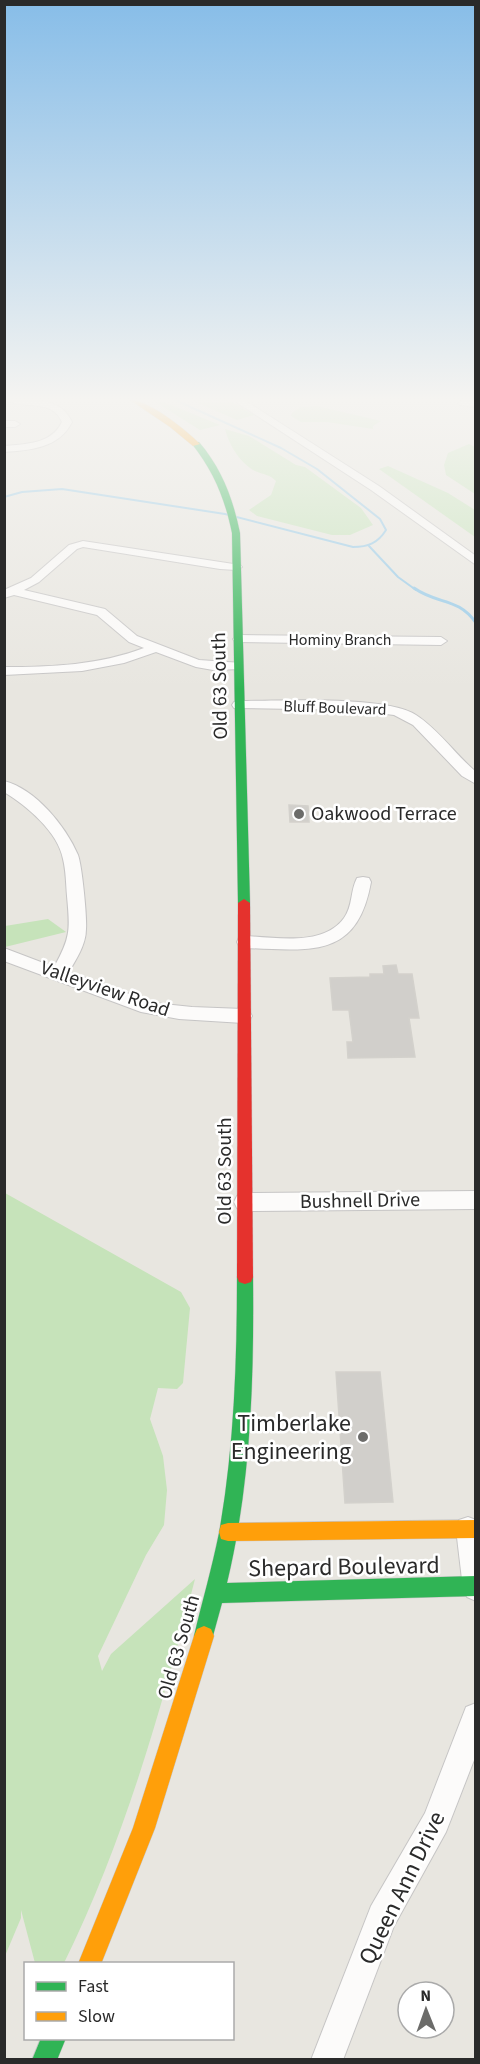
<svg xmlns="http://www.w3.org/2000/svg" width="480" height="2064" viewBox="0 0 480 2064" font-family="'Source Sans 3',sans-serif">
	<rect width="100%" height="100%" fill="#e8e6e0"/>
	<g fill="#c6e3ba">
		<path d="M152,400H159L220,425L200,430Z"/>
		<path d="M191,400H229L254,415L237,420Z"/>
		<path d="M317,406L381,421L373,426V429L327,422H301L291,416L292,413L301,407Z"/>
		<path d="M225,429L249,436L296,465L305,467L361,508L373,525L350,535H332L257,516L249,510L271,495L276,481C269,474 264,475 255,471C240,463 229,445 225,429Z"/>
		<path d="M469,444L475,447V494L446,475L444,465L448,453Z"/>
		<path d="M388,466L448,493L475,510V537L379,469Z"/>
		<path d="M48,919L66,932L5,947V926Z"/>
		<path d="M5,1193L181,1292L190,1308L183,1383L177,1389L158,1388L150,1419L163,1456L167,1490L164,1525L146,1555L98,1656L102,1671L111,1654L195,1579C161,1711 124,1841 64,1963H35L21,1910V1918L5,1956Z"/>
	</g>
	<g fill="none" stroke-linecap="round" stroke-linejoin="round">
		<g stroke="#96cae8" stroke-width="2">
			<path d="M4,497L22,492L62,489L225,514L353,547C368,547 378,543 386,530L380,519L317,469L281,448L175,400"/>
			<path d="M369,546L398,577L416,590"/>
		</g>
		<path stroke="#96cae8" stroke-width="3" d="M414,588C438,605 458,597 476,623"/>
	</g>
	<g fill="#d1cfcb" stroke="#d3d1cc" stroke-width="1.5">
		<path d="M289,805L308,806L309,822H290Z"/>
		<path d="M396,965L398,974H412L419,1018H409L415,1057L348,1058L347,1042H353L349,1010H333L330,978L370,977V974H384L383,966Z"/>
		<path d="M336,1372H380L393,1502L345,1503Z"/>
	</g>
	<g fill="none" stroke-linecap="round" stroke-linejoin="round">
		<defs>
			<g id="street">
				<path d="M7,400C31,400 60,396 72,422C59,448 31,450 4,452V446C26,444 52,444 62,422C52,398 24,410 7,400Z"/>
				<path d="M233,400H244L379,486L476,556V565L371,490Z"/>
				<path d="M462,400L476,401V407L460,405L458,403Z"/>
				<path d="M4,421H15L20,424L15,427H4Z"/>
				<path d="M83,541L240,565L242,567L236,570L220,569L83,547L77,549L39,582L24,590L105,609L137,636L199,660L242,663L243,666L242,669L213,670L196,667L156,652L124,663L82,671L4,675V667C52,667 99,665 144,648L129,642L97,615L14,595L4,598V590L31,578L69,545Z"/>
				<path d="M239,635L441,637L447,641L441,645L235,642L233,639Z"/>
				<path d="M239,701C278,701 386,695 416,715C439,730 455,754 476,772V784L462,776L413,725L394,715L354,710L234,708L232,705L234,702Z"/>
				<path d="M4,781C36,789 66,827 78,855C82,866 87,917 86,929C86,945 76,959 69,972L154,1003L192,1007L243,1009L249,1011L252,1016L249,1021L243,1023L179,1019L141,1012L4,961V948L54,967C71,937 70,929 67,896C66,884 66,871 63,859C58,832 27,806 4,792Z"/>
				<path d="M363,877L369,878L371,882C357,960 310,950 245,948L239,946L237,942L239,938L245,936C275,937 323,947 344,918C353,906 350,891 357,878Z"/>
				<path d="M476,1191V1209L244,1211L237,1208L234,1202L237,1196L244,1193Z"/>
				<path d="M468,1517L476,1520V1601L467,1597L463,1588L456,1529L459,1520Z"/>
				<path d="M476,1703V1755L446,1832L394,1926L343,2060H311L371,1906L425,1813L466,1707Z"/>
			</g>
			<g id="fast">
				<path d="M193,442H199C222,469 233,499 240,533L250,903L244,907L238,903L232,533C225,499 214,472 192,444Z"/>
				<path d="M245,1270L251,1272L253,1277C254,1380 251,1483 227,1583L476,1576V1596L222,1603L211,1643L204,1646L197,1643L194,1636C202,1602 212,1568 219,1533C234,1449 237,1363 237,1277L239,1272Z"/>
				<path d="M41,2038H66L57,2060H32Z"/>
			</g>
			<g id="slow">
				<path d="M130,400C149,400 186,430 200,444L193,446L170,427Z"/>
				<path d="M476,1520V1538L228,1541L221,1539L219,1532L221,1525L228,1523Z"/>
				<path d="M204,1626L211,1629L214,1636L155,1828L101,1964H78L133,1828L194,1636L197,1629Z"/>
			</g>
			<path id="jam" d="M244,899L250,903L253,1277L251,1282L245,1284L239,1282L237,1277L238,903Z"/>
		</defs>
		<use href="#street" stroke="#c6c5c5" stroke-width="2"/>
		<use href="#fast" stroke="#c6c5c5" stroke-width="1"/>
		<use href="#slow" stroke="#c6c5c5" stroke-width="1"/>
		<use href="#jam" stroke="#c6c5c5" stroke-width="1"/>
		<use href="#street" fill="#fcfbfa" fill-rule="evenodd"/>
		<use href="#fast" fill="#30b455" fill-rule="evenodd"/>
		<use href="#slow" fill="#ff9f0a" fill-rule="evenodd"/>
		<use href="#jam" fill="#e5322d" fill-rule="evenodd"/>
	</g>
	<linearGradient id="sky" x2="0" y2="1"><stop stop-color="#87bde8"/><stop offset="0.58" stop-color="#f5f4f1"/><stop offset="1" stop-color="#f5f4f1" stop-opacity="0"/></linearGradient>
	<rect width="480" height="689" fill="url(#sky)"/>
	<g fill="#6c6c6a" stroke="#fff" stroke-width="2">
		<circle cx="299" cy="814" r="6"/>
		<circle cx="363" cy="1437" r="6"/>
	</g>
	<g text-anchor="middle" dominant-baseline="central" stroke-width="5" stroke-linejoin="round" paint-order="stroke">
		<g font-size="16" fill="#2a2a2a" stroke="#fff">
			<text x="340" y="640">Hominy Branch</text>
			<text transform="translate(335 708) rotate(2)">Bluff Boulevard</text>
		</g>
		<g font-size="20" fill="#2a2a2a" stroke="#fff">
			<text transform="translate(220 686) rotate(-91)">Old 63 South</text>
			<text transform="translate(105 989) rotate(19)">Valleyview Road</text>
			<text transform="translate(225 1171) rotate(-90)">Old 63 South</text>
			<text transform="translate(360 1201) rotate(-1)">Bushnell Drive</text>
			<text transform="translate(179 1647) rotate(-74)">Old 63 South</text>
		</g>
		<g font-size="20" fill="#2a2a2a" stroke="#fff" text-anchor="start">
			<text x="311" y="814">Oakwood Terrace</text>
		</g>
		<g font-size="24" fill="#2a2a2a" stroke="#fff" text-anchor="end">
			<text x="351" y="1423">Timberlake<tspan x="351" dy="28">Engineering</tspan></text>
		</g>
		<g font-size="24" fill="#2a2a2a" stroke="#fff">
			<text transform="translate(344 1567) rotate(-1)">Shepard Boulevard</text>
			<text transform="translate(402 1888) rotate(-64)">Queen Ann Drive</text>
		</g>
	</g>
	<rect width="480" height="2064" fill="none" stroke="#2a2a2a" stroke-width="12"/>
	<rect x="24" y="1962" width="210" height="78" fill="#ffffff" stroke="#aaaaaa" stroke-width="1.5"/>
	<rect x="36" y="1982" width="30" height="9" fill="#30b455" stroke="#aaaaaa" stroke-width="1.5"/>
	<text x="78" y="1992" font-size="18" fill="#2a2a2a">Fast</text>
	<rect x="36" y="2012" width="30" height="9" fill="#ff9f0a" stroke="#aaaaaa" stroke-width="1.5"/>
	<text x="78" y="2022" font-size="18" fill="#2a2a2a">Slow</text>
	<g transform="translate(426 2010) rotate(359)"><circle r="28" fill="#ffffff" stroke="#aaaaaa" stroke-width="1.5"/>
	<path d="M0-4.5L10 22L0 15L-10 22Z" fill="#6c6c6a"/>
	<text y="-9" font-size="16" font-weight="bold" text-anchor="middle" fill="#2a2a2a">N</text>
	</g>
</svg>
